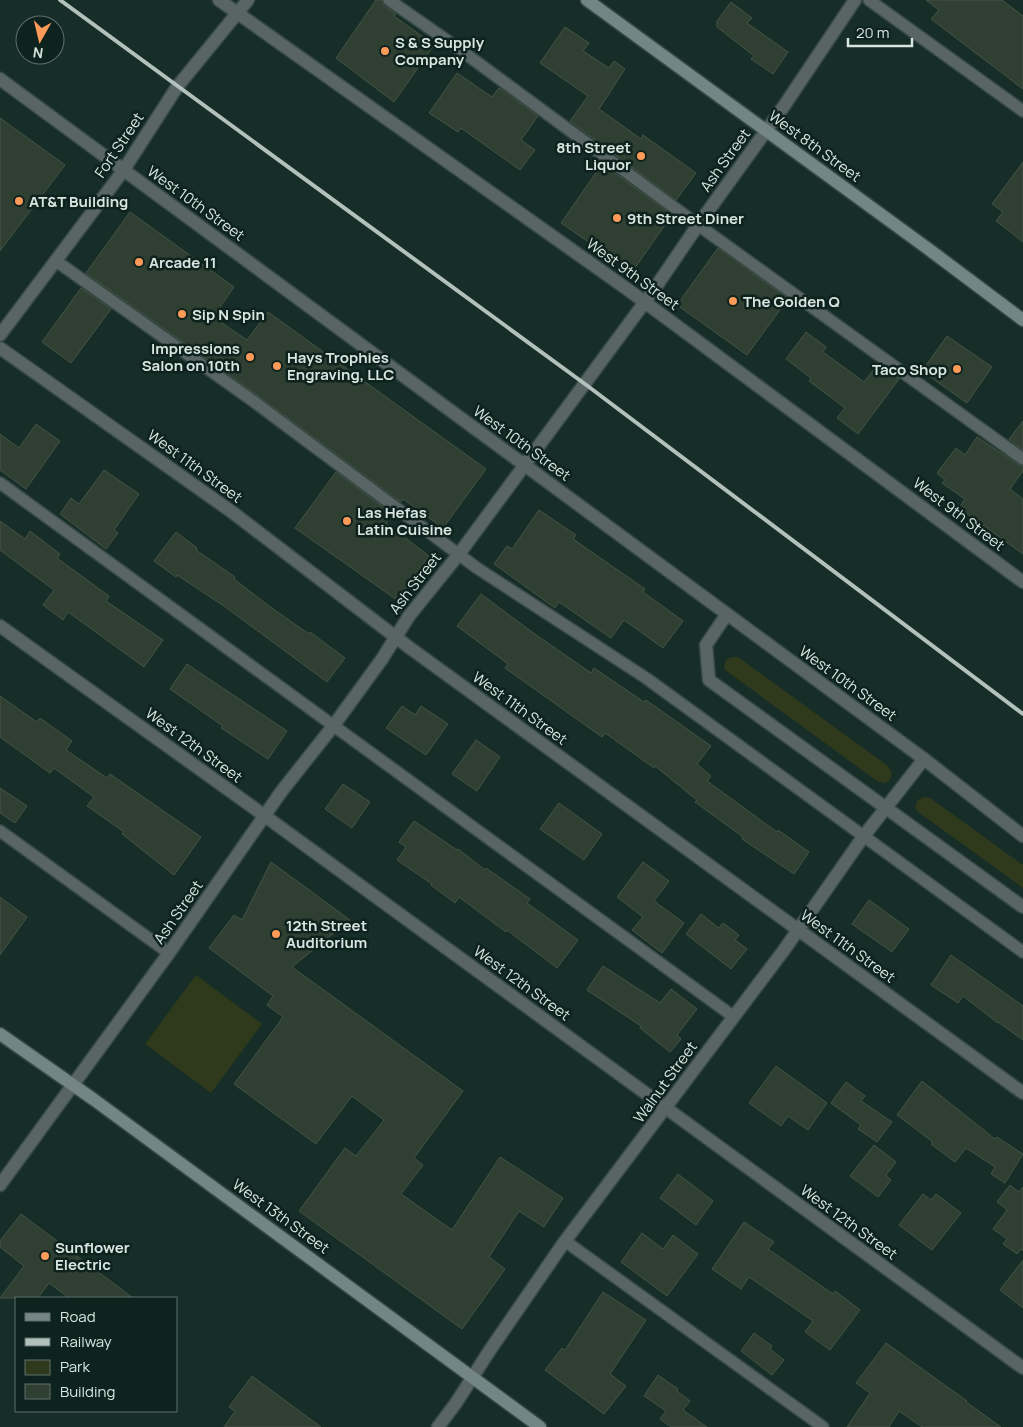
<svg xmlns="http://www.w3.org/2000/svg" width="1023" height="1427" viewBox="0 0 1023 1427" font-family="Manrope,sans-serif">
	<rect width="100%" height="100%" fill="#172d27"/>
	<g fill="#2f3a1d">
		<path d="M732,657H738L888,766L892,773L889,781L884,783L877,781L725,670L724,666L727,659Z"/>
		<path d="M924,797L930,798L1023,865V888L917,811L915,806L918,800Z"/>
		<path d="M196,975L262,1024L211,1093L145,1044Z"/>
	</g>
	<g fill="#2f3f32" stroke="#445447">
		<path d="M376,0H382L384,6L396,14L394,16L434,45L394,102L336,58Z"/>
		<path d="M926,0H1002L1023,16V89L931,19L939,10Z"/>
		<path d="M731,2L752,18L747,23L788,52L773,74L751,59L754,56L717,27V21Z"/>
		<path d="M565,27L589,43L583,51L609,68L614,61L625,69L599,109L641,139L643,135L696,173L676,200L570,121L588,96L540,63Z"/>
		<path d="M457,73L492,97L499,88L538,116L521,140L535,150L520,170L461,128L458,132L429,113Z"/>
		<path d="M0,118L65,165L0,251Z"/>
		<path d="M1023,162V242L996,221L1003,212L992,204Z"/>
		<path d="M602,164L672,215L632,272L561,223Z"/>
		<path d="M130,212L234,287L213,317L247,340L268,312L486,469L443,528L403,499L401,502L253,392L86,273Z"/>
		<path d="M718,248L788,299L747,355L677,305Z"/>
		<path d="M81,288L111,309L71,363L42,342Z"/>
		<path d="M806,332L826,347L823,352L864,382L878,364L899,379L858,434L837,418L845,408L809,381L811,378L786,359Z"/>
		<path d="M947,336L992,367L967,403L922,371Z"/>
		<path d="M1023,421V450L1009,439Z"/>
		<path d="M36,424L60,441L26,489L0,470V434L19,448Z"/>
		<path d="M977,437L1019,465L1023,466V471L1010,489L1023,499V554L959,508L965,499L942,483L945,480L937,473L956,448L965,455Z"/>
		<path d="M104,470L139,494L114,530L118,533L106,549L60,514L71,498L79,504Z"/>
		<path d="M336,472L392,514L386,523L429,556L397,600L295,528Z"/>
		<path d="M539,510L576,535L573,539L645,589L643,592L683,621L663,648L624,620L611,638L559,602L555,608L494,564L507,546L512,549Z"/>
		<path d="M0,521L25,539L30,531L60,554L57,558L109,596L106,601L163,640L144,667L68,612L63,620L43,605L54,590L0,550Z"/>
		<path d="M176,532L197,548L196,550L235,577L234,579L269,606L309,634L310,632L345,658L327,682L224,606L177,575L176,577L154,561Z"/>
		<path d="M481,594L532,632L591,673L594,668L644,702L646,700L711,746L697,764L711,776L707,781L777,832L778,830L809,852L794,874L742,839L743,837L695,802L697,800L655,766L654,768L605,733L602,737L505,668L508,664L457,626Z"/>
		<path d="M187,664L287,731L268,759L221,728L223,726L170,689Z"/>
		<path d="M0,696L37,722L40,718L72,741L66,750L107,778L110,774L201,837L174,875L122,834L124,832L87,806L94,797L54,768L50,773L0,737Z"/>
		<path d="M402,706L415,715L421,706L448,724L426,755L386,728Z"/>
		<path d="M476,740L500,757L477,791L452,774Z"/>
		<path d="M343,784L370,802L352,828L325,809Z"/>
		<path d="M0,788L27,806L15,823L0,813Z"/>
		<path d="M559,803L602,834L584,860L540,829Z"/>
		<path d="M414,821L457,850L458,849L485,870L486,868L530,899L527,903L578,940L557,968L507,930L506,932L459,897L455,903L431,885L432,884L397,860L406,847L399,842Z"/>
		<path d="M271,862L350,920L292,967L463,1091L414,1158L423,1165L401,1194L452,1230L500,1157L563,1198L544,1227L519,1211L489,1257L505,1269L462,1329L299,1211L345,1148L356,1156L384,1120L352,1096L316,1144L234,1084L283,1017L267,1005L273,996L209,948L234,915L242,920Z"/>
		<path d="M643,862L669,881L654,901L684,923L662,953L632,930L643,917L617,897Z"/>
		<path d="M0,897L27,917L0,955Z"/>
		<path d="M869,900L909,929L892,952L852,924Z"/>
		<path d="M701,914L719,928L723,923L739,935L735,940L747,949L731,969L686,934Z"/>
		<path d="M951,955L1023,1006V1040L998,1022V1023L963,996L958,1003L931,985Z"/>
		<path d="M603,966L660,1003L671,989L697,1009L677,1035L681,1039L670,1052L640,1028L641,1026L587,990Z"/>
		<path d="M776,1066L827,1103L808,1130L788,1116L781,1126L749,1103Z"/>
		<path d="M922,1081L995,1139L997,1137L1023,1154L1005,1183L991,1174L995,1167L966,1148L955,1162L931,1144L933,1142L897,1115Z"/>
		<path d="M846,1082L865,1096L861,1101L892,1122L877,1142L858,1129L861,1125L831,1103Z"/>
		<path d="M874,1145L896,1162L886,1175L891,1180L878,1197L850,1176Z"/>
		<path d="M678,1174L713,1201L696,1225L660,1198Z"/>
		<path d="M1010,1185L1019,1192L1023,1187V1251L1021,1249L1017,1254L1003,1244L1007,1239L993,1229L1007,1210L997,1202Z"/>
		<path d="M923,1194L931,1200L936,1194L961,1213L932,1250L899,1225Z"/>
		<path d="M21,1214L133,1298H69L49,1283L38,1298H0L24,1266L0,1247V1241Z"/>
		<path d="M744,1222L774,1242L768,1249L833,1294L835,1291L860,1310L830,1350L805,1332L813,1321L749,1277L741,1289L712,1269Z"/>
		<path d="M642,1233L663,1249L673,1235L698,1254L667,1296L621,1262Z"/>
		<path d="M1023,1260V1308L1000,1290Z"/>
		<path d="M603,1292L646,1320L610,1374L626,1386L604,1414L545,1370L562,1348L565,1350Z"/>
		<path d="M754,1333L772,1346L770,1349L784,1360L772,1375L741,1351Z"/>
		<path d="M886,1343L967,1401L966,1402L1001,1427H922L899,1411L889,1427H847L870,1393L856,1383Z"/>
		<path d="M658,1375L678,1389L677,1391L690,1401L683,1410L707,1427H671L660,1419L666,1411L644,1396Z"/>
		<path d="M252,1376L321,1427H224L235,1411L229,1407Z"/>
	</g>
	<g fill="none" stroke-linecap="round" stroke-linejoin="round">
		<defs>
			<g id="lane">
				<path d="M389,0L455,46L698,225L1023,459"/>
				<path d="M869,0L1023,111"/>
				<path d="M56,261L249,398L477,568L646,678L1023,952"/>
				<path d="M0,483L734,1017"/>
				<path d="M0,831L169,953"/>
				<path d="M565,1241L823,1427"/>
			</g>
			<g id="street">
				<path d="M219,0L627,289L1023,582"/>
				<path d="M0,79L924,759L1023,836"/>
				<path d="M0,335L123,171L177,87L248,0"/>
				<path d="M0,348L232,512L410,648L1023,1093"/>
				<path d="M727,614L706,645L709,680L1023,907"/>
				<path d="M0,626L247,803L1023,1368"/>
				<path d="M0,1185L169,953L281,792L334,725L382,659L409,616L459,554L653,291L698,225L784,106L855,0"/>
				<path d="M438,1427L456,1403L490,1350L565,1241L784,950L863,837L924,759"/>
			</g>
			<g id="secondary">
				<path d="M587,0L927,248L1023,320"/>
				<path d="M0,1034L93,1099L540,1427"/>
			</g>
		</defs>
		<use href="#lane" stroke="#364a45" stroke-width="14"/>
		<use href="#street" stroke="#364a45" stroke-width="15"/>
		<use href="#secondary" stroke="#364a45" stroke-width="15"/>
		<use href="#lane" stroke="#596464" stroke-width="11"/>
		<use href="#street" stroke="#596464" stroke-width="12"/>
		<use href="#secondary" stroke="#748586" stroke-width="12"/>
		<path stroke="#b3c1bd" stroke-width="4" d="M60,0L585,384L1023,714"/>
	</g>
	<g fill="#fe9b59" stroke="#0e231e" stroke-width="2">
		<circle cx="385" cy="51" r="5"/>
		<circle cx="641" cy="156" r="5"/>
		<circle cx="19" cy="201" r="5"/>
		<circle cx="617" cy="218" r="5"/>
		<circle cx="139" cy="262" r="5"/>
		<circle cx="733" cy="301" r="5"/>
		<circle cx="182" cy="314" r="5"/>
		<circle cx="250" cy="357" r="5"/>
		<circle cx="277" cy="366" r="5"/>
		<circle cx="957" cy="369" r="5"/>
		<circle cx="347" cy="521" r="5"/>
		<circle cx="276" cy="934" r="5"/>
		<circle cx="45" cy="1256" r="5"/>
	</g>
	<g text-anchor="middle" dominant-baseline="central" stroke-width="5" stroke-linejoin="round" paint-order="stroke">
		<g font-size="15" font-weight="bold" fill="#d8e5e1" stroke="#0e231e" text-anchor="start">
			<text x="395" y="42">S &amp; S Supply<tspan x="395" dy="17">Company</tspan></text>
			<text x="631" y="147" text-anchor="end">8th Street<tspan x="631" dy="17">Liquor</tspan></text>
			<text x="29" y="201">AT&amp;T Building</text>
			<text x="627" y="218">9th Street Diner</text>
			<text x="149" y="262">Arcade 11</text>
			<text x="743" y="301">The Golden Q</text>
			<text x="192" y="314">Sip N Spin</text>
			<text x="240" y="348" text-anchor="end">Impressions<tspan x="240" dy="17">Salon on 10th</tspan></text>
			<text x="287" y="357">Hays Trophies<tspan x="287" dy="17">Engraving, LLC</tspan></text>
			<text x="947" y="369" text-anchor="end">Taco Shop</text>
			<text x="357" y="512">Las Hefas<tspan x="357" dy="17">Latin Cuisine</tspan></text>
			<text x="286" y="925">12th Street<tspan x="286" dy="17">Auditorium</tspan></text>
			<text x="55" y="1247">Sunflower<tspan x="55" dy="17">Electric</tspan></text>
		</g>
		<g font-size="15" fill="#d8e5e1" stroke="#0e231e">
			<text transform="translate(119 145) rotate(-56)">Fort Street</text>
			<text transform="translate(815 146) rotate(36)">West 8th Street</text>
			<text transform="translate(725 160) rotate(-54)">Ash Street</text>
			<text transform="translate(196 203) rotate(36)">West 10th Street</text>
			<text transform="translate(633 274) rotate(36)">West 9th Street</text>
			<text transform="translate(522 443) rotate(36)">West 10th Street</text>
			<text transform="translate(195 466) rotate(36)">West 11th Street</text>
			<text transform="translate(959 514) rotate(37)">West 9th Street</text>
			<text transform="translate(415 583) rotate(-52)">Ash Street</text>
			<text transform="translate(848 683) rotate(36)">West 10th Street</text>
			<text transform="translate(520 708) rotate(36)">West 11th Street</text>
			<text transform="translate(194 745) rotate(36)">West 12th Street</text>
			<text transform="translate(178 912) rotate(-55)">Ash Street</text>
			<text transform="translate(848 946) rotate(36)">West 11th Street</text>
			<text transform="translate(522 983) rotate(36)">West 12th Street</text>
			<text transform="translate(665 1082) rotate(-54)">Walnut Street</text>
			<text transform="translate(281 1216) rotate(36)">West 13th Street</text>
			<text transform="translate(849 1222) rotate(36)">West 12th Street</text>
		</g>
	</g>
	<rect x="15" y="1297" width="162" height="115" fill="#0e231e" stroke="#5f716c"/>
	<rect x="25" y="1313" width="25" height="8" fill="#748586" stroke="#5f716c"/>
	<text x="60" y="1322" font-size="15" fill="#d8e5e1">Road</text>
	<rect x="25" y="1338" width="25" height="8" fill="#b3c1bd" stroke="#5f716c"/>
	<text x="60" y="1347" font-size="15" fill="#d8e5e1">Railway</text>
	<rect x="25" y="1360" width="25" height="15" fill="#2f3a1d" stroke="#5f716c"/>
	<text x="60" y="1372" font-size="15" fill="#d8e5e1">Park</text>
	<rect x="25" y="1384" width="25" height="15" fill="#2f3f32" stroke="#5f716c"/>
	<text x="60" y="1397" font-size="15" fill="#d8e5e1">Building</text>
	<g transform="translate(40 40) rotate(188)"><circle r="24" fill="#0e231e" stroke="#5f716c"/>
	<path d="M0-4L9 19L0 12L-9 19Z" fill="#fe9b59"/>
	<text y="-8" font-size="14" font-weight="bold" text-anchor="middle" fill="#d8e5e1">N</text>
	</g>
	<path d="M848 38v8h64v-8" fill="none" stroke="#d8e5e1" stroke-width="2.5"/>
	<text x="856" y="38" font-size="15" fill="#d8e5e1" stroke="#0e231e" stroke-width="4" paint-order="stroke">20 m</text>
</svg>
